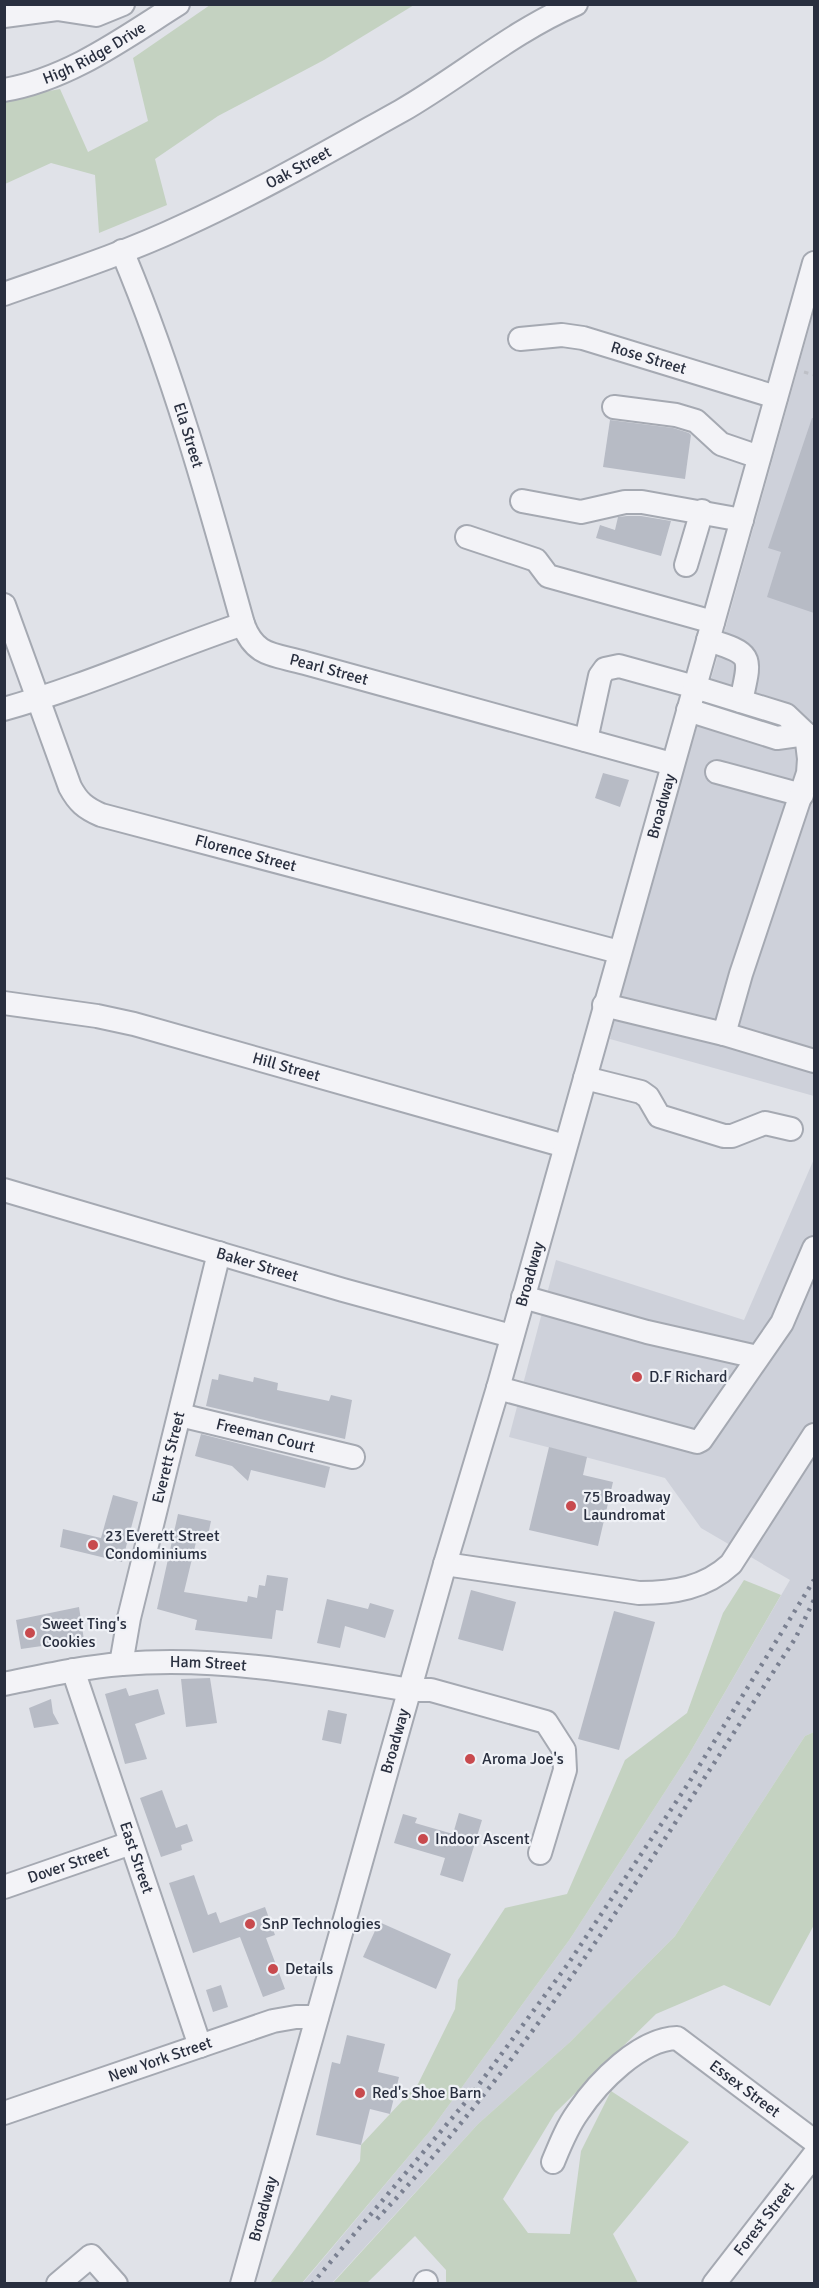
<svg xmlns="http://www.w3.org/2000/svg" width="819" height="2288" viewBox="0 0 819 2288" font-family="Signika,sans-serif">
	<rect width="100%" height="100%" fill="#e0e2e8"/>
	<g fill="#ced1da">
		<path d="M814,311V1096L610,1039L634,940L714,669Z"/>
		<path d="M814,1159V1732L805,1736L675,1936L570,2042L478,2124L332,2283L302,2284L430,2131L570,1939L688,1756L790,1580L701,1528L665,1478L509,1437L556,1260L744,1320Z"/>
	</g>
	<g fill="#c4d2c1">
		<path d="M210,5H414L324,60L218,116L155,159L167,205L99,233L95,175L51,163L5,184V99L60,89L88,152L148,121L133,58Z"/>
		<path d="M744,1580L781,1595L688,1756L570,1939L430,2131L302,2283H270L360,2161L361,2145L418,2084L455,2009L458,1980L505,1908L567,1894L625,1760L687,1713L723,1613Z"/>
		<path d="M814,1732V1925L770,2006L724,1985L656,2014L555,2113L503,2199L528,2233L570,2234L581,2151L611,2091L689,2142L613,2234L638,2283H446V2270L415,2236L367,2283L332,2284L478,2124L570,2042L675,1936L805,1736Z"/>
	</g>
	<g fill="#b7bbc5">
		<path d="M812,418H814V613L767,597L781,552L768,548Z"/>
		<path d="M610,420L673,428L689,433L691,435L685,479L603,467Z"/>
		<path d="M627,516H641L671,521L661,556L596,538L600,525L615,530L618,517Z"/>
		<path d="M603,773L629,780L620,807L595,798Z"/>
		<path d="M219,1374L253,1382L254,1377L278,1383L277,1390L329,1401L331,1395L352,1400L345,1439L206,1406L212,1379L218,1380Z"/>
		<path d="M201,1434L330,1467L325,1488L251,1470L248,1481L232,1466L195,1456Z"/>
		<path d="M549,1447L587,1457L583,1475L613,1482L598,1546L529,1530Z"/>
		<path d="M113,1495L138,1502L122,1562L60,1547L63,1529L101,1538Z"/>
		<path d="M178,1514L211,1521L207,1540L197,1538L184,1592L247,1602L248,1596L257,1598L259,1585L265,1586L267,1575L288,1578L283,1611L276,1610L272,1639L195,1630L197,1620L157,1609Z"/>
		<path d="M471,1590L516,1602L503,1651L458,1639Z"/>
		<path d="M327,1599L368,1609L370,1603L394,1610L385,1638L345,1626L340,1648L317,1643Z"/>
		<path d="M79,1607L84,1640L21,1649L16,1620Z"/>
		<path d="M614,1611L655,1622L619,1750L578,1739Z"/>
		<path d="M210,1678L217,1723L186,1727L181,1679Z"/>
		<path d="M126,1688L129,1696L158,1689L165,1714L135,1724L147,1759L125,1764L105,1694Z"/>
		<path d="M51,1699L53,1713L59,1724L34,1728L29,1708Z"/>
		<path d="M328,1710L347,1714L341,1744L322,1740Z"/>
		<path d="M162,1790L176,1828L187,1824L193,1841L181,1845L182,1850L161,1857L140,1798Z"/>
		<path d="M459,1813L482,1820L463,1882L440,1875L445,1858L394,1843L403,1814L417,1818L415,1823L453,1834Z"/>
		<path d="M194,1875L208,1915L216,1912L220,1923L265,1907L275,1935L266,1938L285,1989L263,1997L240,1937L193,1953L169,1883Z"/>
		<path d="M379,1922L451,1954L436,1989L363,1957Z"/>
		<path d="M221,1985L228,2007L213,2012L206,1990Z"/>
		<path d="M347,2035L385,2044L378,2072L399,2077L390,2114L370,2109L361,2145L316,2135L332,2062L340,2064Z"/>
	</g>
	<g fill="none" stroke-linecap="round" stroke-linejoin="round">
		<defs>
			<g id="minor">
				<path d="M4,16L57,9L96,15L123,4"/>
				<path id="s1" d="M4,90C69,79 124,38 178,4"/>
				<path id="s2" d="M122,251C173,372 208,498 243,624C255,657 274,654 305,663L672,764"/>
				<path id="s3" d="M4,294C64,273 126,253 183,226C258,192 329,151 401,111C460,77 513,31 576,4"/>
				<path id="s4" d="M520,339L562,335L583,338L776,397"/>
				<path d="M614,407L676,415L696,421L721,444L759,457"/>
				<path d="M522,501L581,512L625,502H642L742,520"/>
				<path d="M467,537L536,560L548,576L713,622"/>
				<path d="M686,565L702,511"/>
				<path id="s5" d="M4,605L70,787C78,802 85,808 101,815L619,952"/>
				<path d="M708,640C754,654 751,656 741,701"/>
				<path d="M4,709C86,686 163,651 243,624"/>
				<path d="M586,740L600,676L605,669L619,666L695,687L786,715L806,734L777,738L688,710"/>
				<path d="M717,772L802,795"/>
				<path id="s6" d="M4,1003L97,1016L134,1024L565,1146"/>
				<path d="M604,1005L724,1034L741,974L808,773L809,759L806,734"/>
				<path d="M724,1034L814,1061"/>
				<path d="M585,1078L641,1092L648,1097L659,1116L724,1136H732L765,1123L791,1129"/>
				<path id="s7" d="M4,1190L343,1290L511,1336"/>
				<path d="M523,1297L647,1332L757,1357"/>
				<path d="M498,1388L697,1442L701,1440L782,1323L814,1248"/>
				<path id="s8" d="M180,1415L353,1457"/>
				<path d="M445,1564L639,1593C674,1593 705,1588 731,1564L814,1435"/>
				<path id="s9" d="M121,1664L129,1618L219,1253"/>
				<path id="s10" d="M73,1670L200,2046"/>
				<path id="s11" d="M4,1684C43,1676 83,1667 122,1664C219,1656 315,1674 410,1690H431L546,1722L564,1750L565,1770L540,1853"/>
				<path id="s12" d="M4,1887L131,1843"/>
				<path id="s13" d="M4,2113L273,2021L296,2017H317"/>
				<path id="s14" d="M553,2162C560,2145 567,2127 578,2112C598,2082 640,2039 677,2038L814,2141"/>
				<path d="M58,2284L91,2256L116,2284"/>
				<path id="s15" d="M242,2284L445,1564L498,1388L814,263"/>
				<path d="M425,2284L426,2282"/>
				<path id="s16" d="M714,2284L814,2155"/>
			</g>
		</defs>
		<use href="#minor" stroke="#a5a9b2" stroke-width="26"/>
		<path stroke="#bec0c7" stroke-width="3" stroke-dasharray="4.5 4.5" stroke-linecap="butt" d="M804,372L814,375"/>
		<use href="#minor" stroke="#f3f3f7" stroke-width="22"/>
		<g stroke="#7a8091" stroke-width="4.5" stroke-dasharray="3 6" stroke-linecap="butt">
			<path d="M377,2219C541,2045 664,1837 795,1639L814,1600"/>
			<path d="M312,2284L469,2098L568,1964L688,1784L814,1580"/>
		</g>
	</g>
	<g fill="#c84a4e" stroke="#eff1f6" stroke-width="2">
		<circle cx="637" cy="1377" r="6"/>
		<circle cx="571" cy="1506" r="6"/>
		<circle cx="93" cy="1545" r="6"/>
		<circle cx="30" cy="1633" r="6"/>
		<circle cx="470" cy="1759" r="6"/>
		<circle cx="423" cy="1839" r="6"/>
		<circle cx="250" cy="1924" r="6"/>
		<circle cx="273" cy="1969" r="6"/>
		<circle cx="360" cy="2093" r="6"/>
	</g>
	<g text-anchor="middle" dominant-baseline="central" stroke-width="4.5" stroke-linejoin="round" paint-order="stroke">
		<g font-size="16" fill="#292f3f" stroke="#eff1f6">
			<text stroke="none"><textPath href="#s1" startOffset="98">High Ridge Drive</textPath></text>
			<text stroke="none"><textPath href="#s3" startOffset="321">Oak Street</textPath></text>
			<text stroke="none"><textPath href="#s4" startOffset="132">Rose Street</textPath></text>
			<text stroke="none"><textPath href="#s2" startOffset="196">Ela Street</textPath></text>
			<text stroke="none"><textPath href="#s2" startOffset="495">Pearl Street</textPath></text>
			<text stroke="none"><textPath href="#s15" startOffset="1536">Broadway</textPath></text>
			<text stroke="none"><textPath href="#s5" startOffset="386">Florence Street</textPath></text>
			<text stroke="none"><textPath href="#s6" startOffset="290">Hill Street</textPath></text>
			<text stroke="none"><textPath href="#s7" startOffset="264">Baker Street</textPath></text>
			<text stroke="none"><textPath href="#s15" startOffset="1050">Broadway</textPath></text>
			<text stroke="none"><textPath href="#s8" startOffset="88">Freeman Court</textPath></text>
			<text stroke="none"><textPath href="#s9" startOffset="212">Everett Street</textPath></text>
			<text stroke="none"><textPath href="#s11" startOffset="206">Ham Street</textPath></text>
			<text stroke="none"><textPath href="#s15" startOffset="564">Broadway</textPath></text>
			<text stroke="none"><textPath href="#s10" startOffset="198">East Street</textPath></text>
			<text stroke="none"><textPath href="#s12" startOffset="68">Dover Street</textPath></text>
			<text stroke="none"><textPath href="#s13" startOffset="165">New York Street</textPath></text>
			<text stroke="none"><textPath href="#s14" startOffset="268">Essex Street</textPath></text>
			<text stroke="none"><textPath href="#s15" startOffset="78">Broadway</textPath></text>
			<text stroke="none"><textPath href="#s16" startOffset="82">Forest Street</textPath></text>
		</g>
		<g font-size="16" fill="#292f3f" stroke="#eff1f6" text-anchor="start">
			<text x="649" y="1377">D.F Richard</text>
			<text x="583" y="1497">75 Broadway<tspan x="583" dy="18">Laundromat</tspan></text>
			<text x="105" y="1536">23 Everett Street<tspan x="105" dy="18">Condominiums</tspan></text>
			<text x="42" y="1624">Sweet Ting's<tspan x="42" dy="18">Cookies</tspan></text>
			<text x="482" y="1759">Aroma Joe's</text>
			<text x="435" y="1839">Indoor Ascent</text>
			<text x="262" y="1924">SnP Technologies</text>
			<text x="285" y="1969">Details</text>
			<text x="372" y="2093">Red's Shoe Barn</text>
		</g>
	</g>
	<rect width="819" height="2288" fill="none" stroke="#292f3f" stroke-width="12"/>
</svg>
